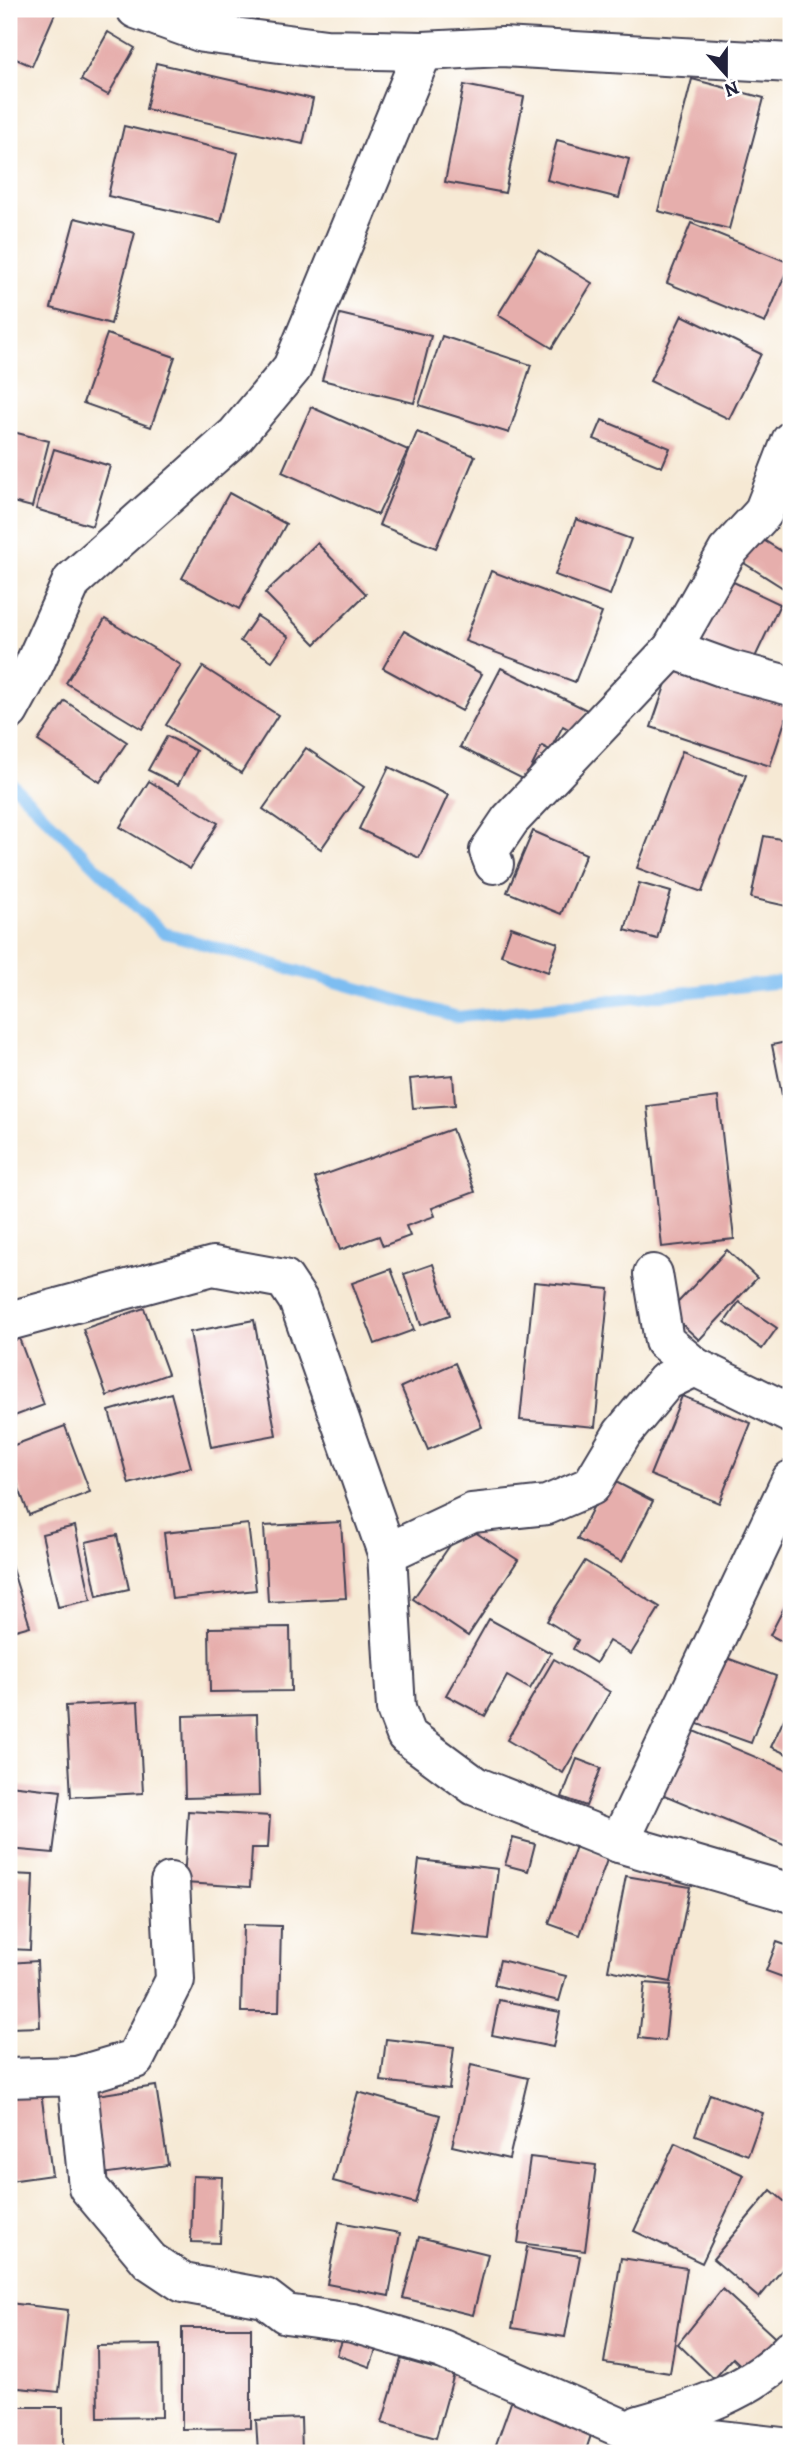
<svg xmlns="http://www.w3.org/2000/svg" width="800" height="2462" viewBox="0 0 800 2462" font-family="Alegreya,serif">
	<rect width="100%" height="100%" fill="#fff"/>
	<filter id="ink" filterUnits="userSpaceOnUse"><feTurbulence type="fractalNoise" baseFrequency=".0143" numOctaves="2"/><feDisplacementMap in="SourceGraphic" scale="14" xChannelSelector="R" yChannelSelector="G"/><feConvolveMatrix kernelMatrix="1 2 1 2 8 2 1 2 1" color-interpolation-filters="sRGB"/></filter>
	<filter id="wash" filterUnits="userSpaceOnUse"><feTurbulence type="fractalNoise" baseFrequency=".00686" numOctaves="4" result="noise"/><feDisplacementMap in="SourceGraphic" scale="28" xChannelSelector="R" yChannelSelector="G"/><feGaussianBlur stdDeviation="1.57" result="paint"/><feColorMatrix in="noise" values="0 0 0 0 0 0 0 0 0 0 0 0 0 0 0 0 0 1.4 0 .05"/><feComposite in="paint" operator="in"/></filter>
	<g filter="url(#wash)">
		<rect width="100%" height="100%" fill="#f6e9d4"/>
		<g fill="none" stroke-linecap="round" stroke-linejoin="round">
			<path stroke="#7dbdf1" stroke-width="12" d="M9,781L162,932L458,1017L791,981"/>
		</g>
		<g id="blocks">
			<g fill="#e6aeac">
				<path d="M9,9H57L32,66L9,56Z"/>
				<path d="M108,32L135,48L108,95L81,80Z"/>
				<path d="M156,63L313,99L303,144L146,109Z"/>
				<path d="M692,79L764,98L729,229L658,211Z"/>
				<path d="M464,85L524,97L505,193L445,182Z"/>
				<path d="M124,126L238,153L221,222L108,196Z"/>
				<path d="M557,140L629,159L619,198L547,180Z"/>
				<path d="M75,218L135,233L111,324L51,308Z"/>
				<path d="M691,223L790,263L765,323L667,283Z"/>
				<path d="M538,250L592,283L552,348L498,315Z"/>
				<path d="M340,314L431,336L414,403L322,380Z"/>
				<path d="M682,315L761,354L729,419L650,381Z"/>
				<path d="M107,334L175,357L151,427L83,403Z"/>
				<path d="M442,336L531,365L509,433L419,405Z"/>
				<path d="M311,407L408,450L378,515L282,472Z"/>
				<path d="M602,420L670,448L662,467L594,439Z"/>
				<path d="M9,431L49,441L32,507L9,501Z"/>
				<path d="M417,432L475,456L436,548L379,525Z"/>
				<path d="M54,449L110,466L92,526L36,509Z"/>
				<path d="M229,493L286,524L239,609L182,578Z"/>
				<path d="M576,519L631,539L610,595L555,575Z"/>
				<path d="M752,533L791,557V593L736,558Z"/>
				<path d="M317,543L366,594L315,644L265,593Z"/>
				<path d="M491,571L602,613L575,682L465,641Z"/>
				<path d="M727,579L780,604L751,666L697,641Z"/>
				<path d="M257,616L289,637L272,661L240,641Z"/>
				<path d="M105,619L181,665L142,729L66,683Z"/>
				<path d="M404,631L482,674L462,711L383,668Z"/>
				<path d="M674,660L791,703L770,766L651,727Z"/>
				<path d="M203,667L278,715L241,773L166,725Z"/>
				<path d="M501,668L587,710L576,733L563,726L550,750L542,746L525,780L460,747Z"/>
				<path d="M65,701L127,742L100,782L38,741Z"/>
				<path d="M167,736L196,751L178,785L148,770Z"/>
				<path d="M306,748L364,787L321,849L263,809Z"/>
				<path d="M682,751L746,775L702,892L637,868Z"/>
				<path d="M389,767L448,795L419,858L359,829Z"/>
				<path d="M149,781L218,823L190,869L120,827Z"/>
				<path d="M533,831L586,854L561,914L507,892Z"/>
				<path d="M764,836L791,841V907L751,898Z"/>
				<path d="M639,883L671,892L657,939L625,930Z"/>
				<path d="M511,927L558,943L548,972L501,955Z"/>
				<path d="M791,1041V1135H790L772,1045Z"/>
				<path d="M453,1075L455,1105L413,1108L410,1079Z"/>
				<path d="M718,1097L734,1239L662,1247L647,1106Z"/>
				<path d="M452,1129L475,1192L432,1208L435,1216L406,1226L410,1236L383,1246L379,1236L340,1250L315,1178Z"/>
				<path d="M727,1250L757,1278L699,1340L669,1312Z"/>
				<path d="M433,1264L450,1315L421,1325L404,1274Z"/>
				<path d="M391,1269L414,1330L375,1344L352,1283Z"/>
				<path d="M534,1282L609,1289L595,1427L520,1420Z"/>
				<path d="M739,1302L777,1328L762,1349L725,1322Z"/>
				<path d="M144,1308L168,1374L107,1396L83,1329Z"/>
				<path d="M254,1320L276,1435L211,1447L190,1332Z"/>
				<path d="M16,1330L44,1405L9,1418V1333Z"/>
				<path d="M455,1363L482,1427L428,1450L401,1387Z"/>
				<path d="M171,1393L191,1467L129,1484L109,1411Z"/>
				<path d="M682,1396L751,1423L719,1503L650,1475Z"/>
				<path d="M65,1426L90,1492L29,1515L9,1462V1447Z"/>
				<path d="M608,1478L653,1501L622,1562L577,1539Z"/>
				<path d="M341,1522L346,1598L268,1602L264,1526Z"/>
				<path d="M248,1524L256,1590L172,1599L164,1533Z"/>
				<path d="M464,1525L518,1560L468,1636L413,1599Z"/>
				<path d="M75,1526L91,1600L58,1607L42,1534Z"/>
				<path d="M117,1535L129,1589L97,1596L86,1542Z"/>
				<path d="M9,1559L30,1626L9,1632Z"/>
				<path d="M585,1561L660,1607L631,1654L609,1641L596,1663L573,1649L578,1640L547,1621Z"/>
				<path d="M791,1594V1646L770,1635Z"/>
				<path d="M489,1619L551,1653L530,1689L507,1676L485,1716L446,1695Z"/>
				<path d="M290,1627L291,1691L210,1692L209,1628Z"/>
				<path d="M716,1654L776,1676L751,1743L692,1722Z"/>
				<path d="M554,1659L610,1692L563,1773L507,1740Z"/>
				<path d="M138,1702L143,1793L71,1797L66,1706Z"/>
				<path d="M791,1704V1756L771,1747Z"/>
				<path d="M257,1714L259,1796L185,1798L183,1716Z"/>
				<path d="M684,1727L791,1772V1833L786,1846L657,1792Z"/>
				<path d="M577,1759L601,1768L586,1806L562,1797Z"/>
				<path d="M9,1785L61,1791L53,1853L9,1849Z"/>
				<path d="M188,1811L270,1816L268,1848H252L250,1887L184,1883Z"/>
				<path d="M513,1838L535,1844L528,1871L505,1865Z"/>
				<path d="M576,1846L608,1857L580,1935L549,1924Z"/>
				<path d="M419,1860L498,1869L489,1940L410,1932Z"/>
				<path d="M9,1874L33,1875L30,1950L9,1949Z"/>
				<path d="M626,1876L690,1887L671,1982L608,1970Z"/>
				<path d="M243,1925L281,1926L279,2012H241Z"/>
				<path d="M777,1942L791,1947V1980L766,1971Z"/>
				<path d="M500,1960L566,1976L559,2001L494,1985Z"/>
				<path d="M37,1961L40,2027L9,2028V1963Z"/>
				<path d="M645,1983L671,1985L665,2041L639,2038Z"/>
				<path d="M499,2000L560,2012L553,2047L492,2035Z"/>
				<path d="M386,2039L454,2047L449,2089L381,2081Z"/>
				<path d="M471,2065L528,2078L509,2159L452,2146Z"/>
				<path d="M156,2086L168,2165L102,2174L90,2096Z"/>
				<path d="M41,2092L52,2175L9,2181V2097Z"/>
				<path d="M358,2092L440,2115L415,2203L333,2181Z"/>
				<path d="M710,2094L763,2113L748,2155L695,2135Z"/>
				<path d="M675,2143L744,2175L702,2263L634,2231Z"/>
				<path d="M530,2157L596,2165L585,2251L518,2243Z"/>
				<path d="M193,2176L222,2177L220,2243L191,2242Z"/>
				<path d="M771,2190L791,2207V2259L759,2298L713,2259Z"/>
				<path d="M339,2222L400,2233L389,2296L327,2284Z"/>
				<path d="M419,2237L488,2254L473,2315L403,2298Z"/>
				<path d="M527,2247L580,2256L565,2337L512,2328Z"/>
				<path d="M621,2258L687,2268L670,2373L604,2363Z"/>
				<path d="M722,2289L783,2345L753,2377L733,2358L714,2379L678,2344Z"/>
				<path d="M9,2303L68,2310L59,2392L9,2387Z"/>
				<path d="M182,2328H251V2428L182,2429Z"/>
				<path d="M346,2330L379,2341L370,2367L337,2355Z"/>
				<path d="M161,2345L162,2417L98,2418L97,2346Z"/>
				<path d="M401,2359L454,2374L436,2438L382,2423Z"/>
				<path d="M514,2394L595,2423L585,2453H493Z"/>
				<rect x="9" y="2407" width="54" height="46"/>
				<path d="M301,2418L302,2453H258L256,2420Z"/>
			</g>
		</g>
	</g>
	<g filter="url(#ink)">
		<use href="#blocks" fill-opacity="0" stroke="#424052" stroke-width="2"/>
		<g fill="none" stroke-linecap="round" stroke-linejoin="round">
			<defs>
				<g id="minor">
					<path d="M136,9L203,33L326,49L423,51L502,47L791,63"/>
					<path d="M672,649L730,670L791,686"/>
					<path d="M9,711L33,667L72,581L236,435L292,368L423,51"/>
					<path d="M494,864L489,851L510,820L672,649L727,552L763,513L791,441"/>
					<path d="M653,1274L664,1341L695,1367L791,1414"/>
					<path d="M9,1321L213,1266L284,1279L298,1300L387,1553L396,1709L406,1735L475,1786L619,1843L791,1893"/>
					<path d="M387,1553L472,1513L547,1505L591,1486L622,1434L666,1381L695,1367"/>
					<path d="M619,1843L791,1480"/>
					<path d="M77,2076L135,2059L175,1980L170,1882"/>
					<path d="M9,2078L77,2076L88,2187L150,2261L183,2283L265,2298L286,2314L353,2323L442,2349L624,2429L791,2448"/>
					<path d="M639,2425C692,2410 753,2391 791,2349"/>
				</g>
			</defs>
			<use href="#minor" stroke="#424052" stroke-width="42"/>
			<use href="#minor" stroke="#fff" stroke-width="38"/>
		</g>
	</g>
	<rect width="800" height="2462" fill="none" stroke="#fff" stroke-width="35"/>
	<g transform="translate(726 74) rotate(159)" stroke="#ffffff" stroke-width="5" paint-order="stroke">
	<path d="M0-5L12 26L0 18L-12 26Z" fill="#22223b"/>
	<text y="-10" font-size="19" font-weight="bold" text-anchor="middle" fill="#22223b">N</text>
	</g>
</svg>
